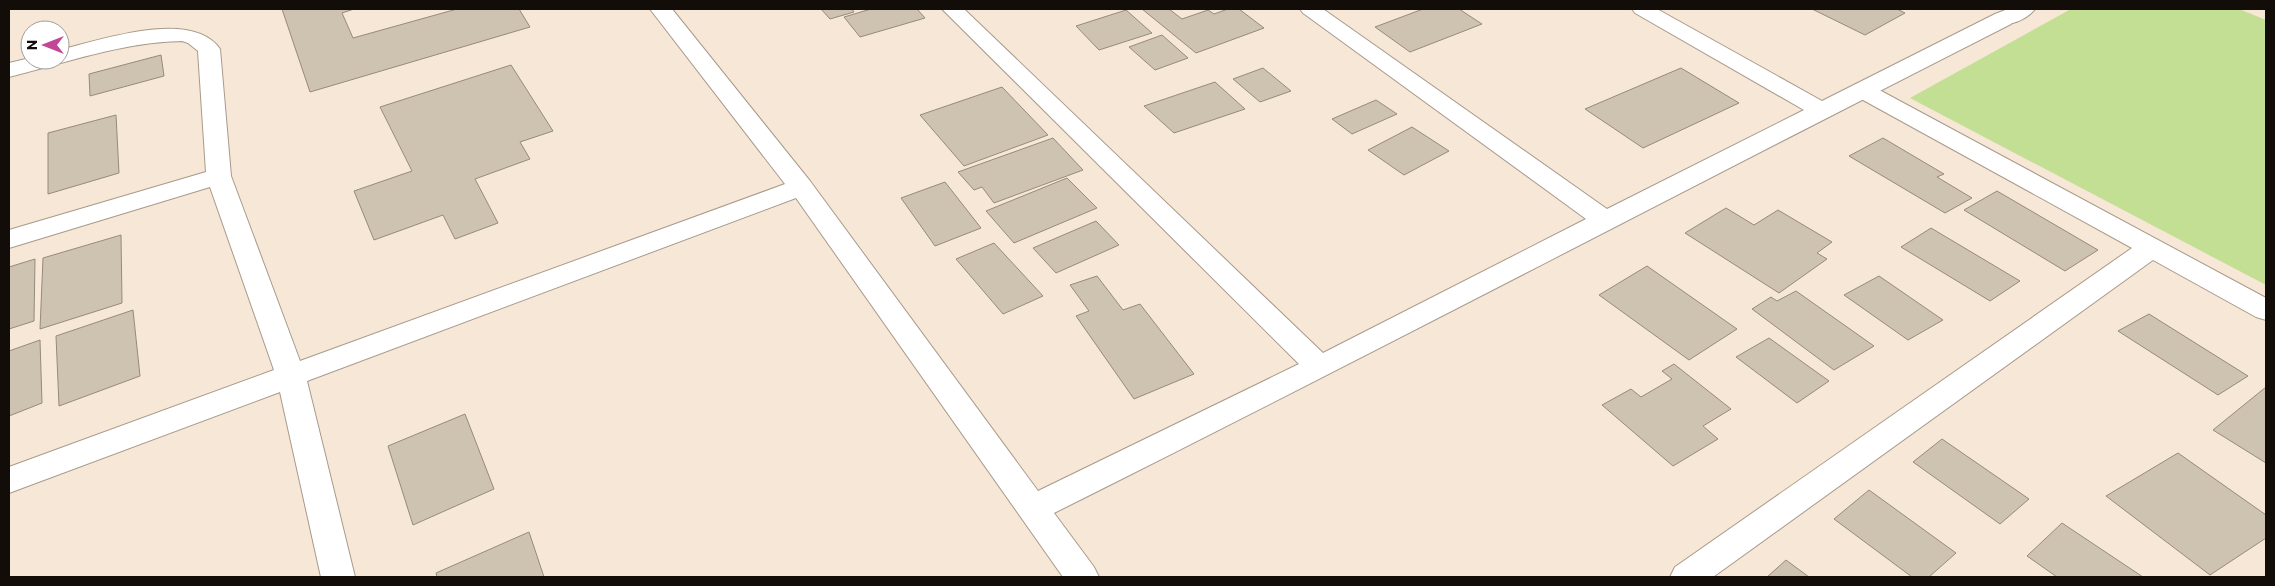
<svg xmlns="http://www.w3.org/2000/svg" width="2275" height="586" viewBox="0 0 2275 586" font-family="Commissioner,sans-serif">
	<rect width="100%" height="100%" fill="#f6e7d6"/>
	<path fill="#c3df94" d="M2071,9H2239L2266,20V285L1910,98Z"/>
	<g fill="#cec3b1" stroke="#968b7a">
		<path d="M282,9H354L342,13L353,38L457,9H519L530,27L310,92Z"/>
		<path d="M821,9H852L854,12L830,19Z"/>
		<path d="M871,9H917L925,18L860,37L844,17Z"/>
		<path d="M1142,9H1169L1182,19L1208,10L1214,14L1228,9H1239L1264,28L1196,53Z"/>
		<path d="M1423,9H1459L1482,24L1410,52L1375,27Z"/>
		<path d="M1812,9H1897L1905,13L1865,35Z"/>
		<path d="M1126,10L1152,33L1099,50L1076,26Z"/>
		<path d="M1162,35L1188,58L1155,70L1129,47Z"/>
		<path d="M161,55L164,76L90,96L89,74Z"/>
		<path d="M511,65L553,131L520,142L530,159L475,179L498,223L455,239L443,215L374,240L354,191L412,171L380,107Z"/>
		<path d="M1263,68L1291,91L1260,102L1233,79Z"/>
		<path d="M1681,68L1739,103L1643,148L1585,109Z"/>
		<path d="M1215,82L1245,109L1174,133L1144,106Z"/>
		<path d="M1002,87L1048,135L964,166L920,115Z"/>
		<path d="M1376,100L1397,114L1352,134L1332,119Z"/>
		<path d="M116,115L119,173L48,194V133Z"/>
		<path d="M1412,127L1449,151L1404,175L1368,150Z"/>
		<path d="M1053,138L1083,170L994,203L982,187L974,190L958,172Z"/>
		<path d="M1883,138L1944,174L1937,177L1972,198L1945,213L1849,156Z"/>
		<path d="M1067,178L1097,208L1014,243L986,211Z"/>
		<path d="M945,182L981,228L935,246L901,198Z"/>
		<path d="M1997,191L2098,250L2065,271L1964,210Z"/>
		<path d="M1726,208L1754,225L1778,210L1832,242L1817,253L1827,259L1779,293L1685,233Z"/>
		<path d="M1096,221L1119,245L1056,273L1033,248Z"/>
		<path d="M1931,228L2020,281L1990,301L1901,247Z"/>
		<path d="M121,235L122,303L40,329L43,258Z"/>
		<path d="M994,243L1043,296L1003,314L956,259Z"/>
		<path d="M35,259L34,321L9,329V267Z"/>
		<path d="M1647,266L1737,329L1689,360L1599,295Z"/>
		<path d="M1097,276L1123,310L1140,304L1194,374L1134,399L1076,316L1089,311L1070,285Z"/>
		<path d="M1879,276L1943,320L1908,340L1844,295Z"/>
		<path d="M1796,291L1874,346L1834,370L1752,309L1771,297L1777,301Z"/>
		<path d="M133,310L140,376L59,406L56,336Z"/>
		<path d="M2149,314L2248,376L2218,395L2118,331Z"/>
		<path d="M1769,338L1829,381L1797,403L1736,357Z"/>
		<path d="M40,340L42,403L9,416V351Z"/>
		<path d="M1674,364L1731,409L1703,426L1718,439L1673,466L1602,405L1631,389L1641,397L1672,379L1662,371Z"/>
		<path d="M2266,387V463L2213,430Z"/>
		<path d="M465,414L494,489L413,525L388,446Z"/>
		<path d="M1942,439L2029,499L2000,524L1913,462Z"/>
		<path d="M2178,453L2266,515V538L2210,575L2106,496Z"/>
		<path d="M1869,490L1956,553L1929,577H1912L1834,519Z"/>
		<path d="M2062,523L2143,577H2057L2027,556Z"/>
		<path d="M529,532L544,577H437L436,573Z"/>
		<path d="M1786,560L1809,577H1767Z"/>
	</g>
	<g fill="none" stroke-linecap="round" stroke-linejoin="round">
		<defs>
			<g id="lane">
				<path d="M2008,9H2035C2027,20 2008,27 1995,24L1992,19L1995,14Z"/>
				<path d="M1862,83L1870,85L2266,298V320L2256,317L2153,260L1713,577H1670L1675,567L2132,248L1854,95L1851,90L1854,85Z"/>
			</g>
			<path id="street" d="M650,9H672L810,181L1038,491L1299,364L942,9H964L1323,353L1586,219L1303,13L1300,9H1323L1607,209L1804,110L1635,13L1632,9H1657L1822,101L1995,14L2003,13L2011,14L2014,19L2011,24C1692,186 1374,353 1054,513L1094,567L1099,577H1063L796,198L307,381L355,577H321L280,392L9,493V467L274,370L210,187L9,248V230L206,172L198,51L188,43L182,41C123,42 65,63 9,77V63L30,58V60H60V50C100,40 192,8 220,49L231,176L300,361L785,184Z"/>
		</defs>
		<use href="#lane" stroke="#a89a8b" stroke-width="2"/>
		<use href="#street" stroke="#a89a8b" stroke-width="2"/>
		<use href="#lane" fill="#fff" fill-rule="evenodd"/>
		<use href="#street" fill="#fff" fill-rule="evenodd"/>
	</g>
	<rect width="2275" height="586" fill="none" stroke="#120d08" stroke-width="20"/>
	<g transform="translate(45 45) rotate(270)"><circle r="24" fill="#ffffff" stroke="#a09e9c"/>
	<path d="M0-4L9 19L0 12L-9 19Z" fill="#c24797"/>
	<text y="-8" font-size="14" font-weight="bold" text-anchor="middle" fill="#120d08">N</text>
	</g>
</svg>
